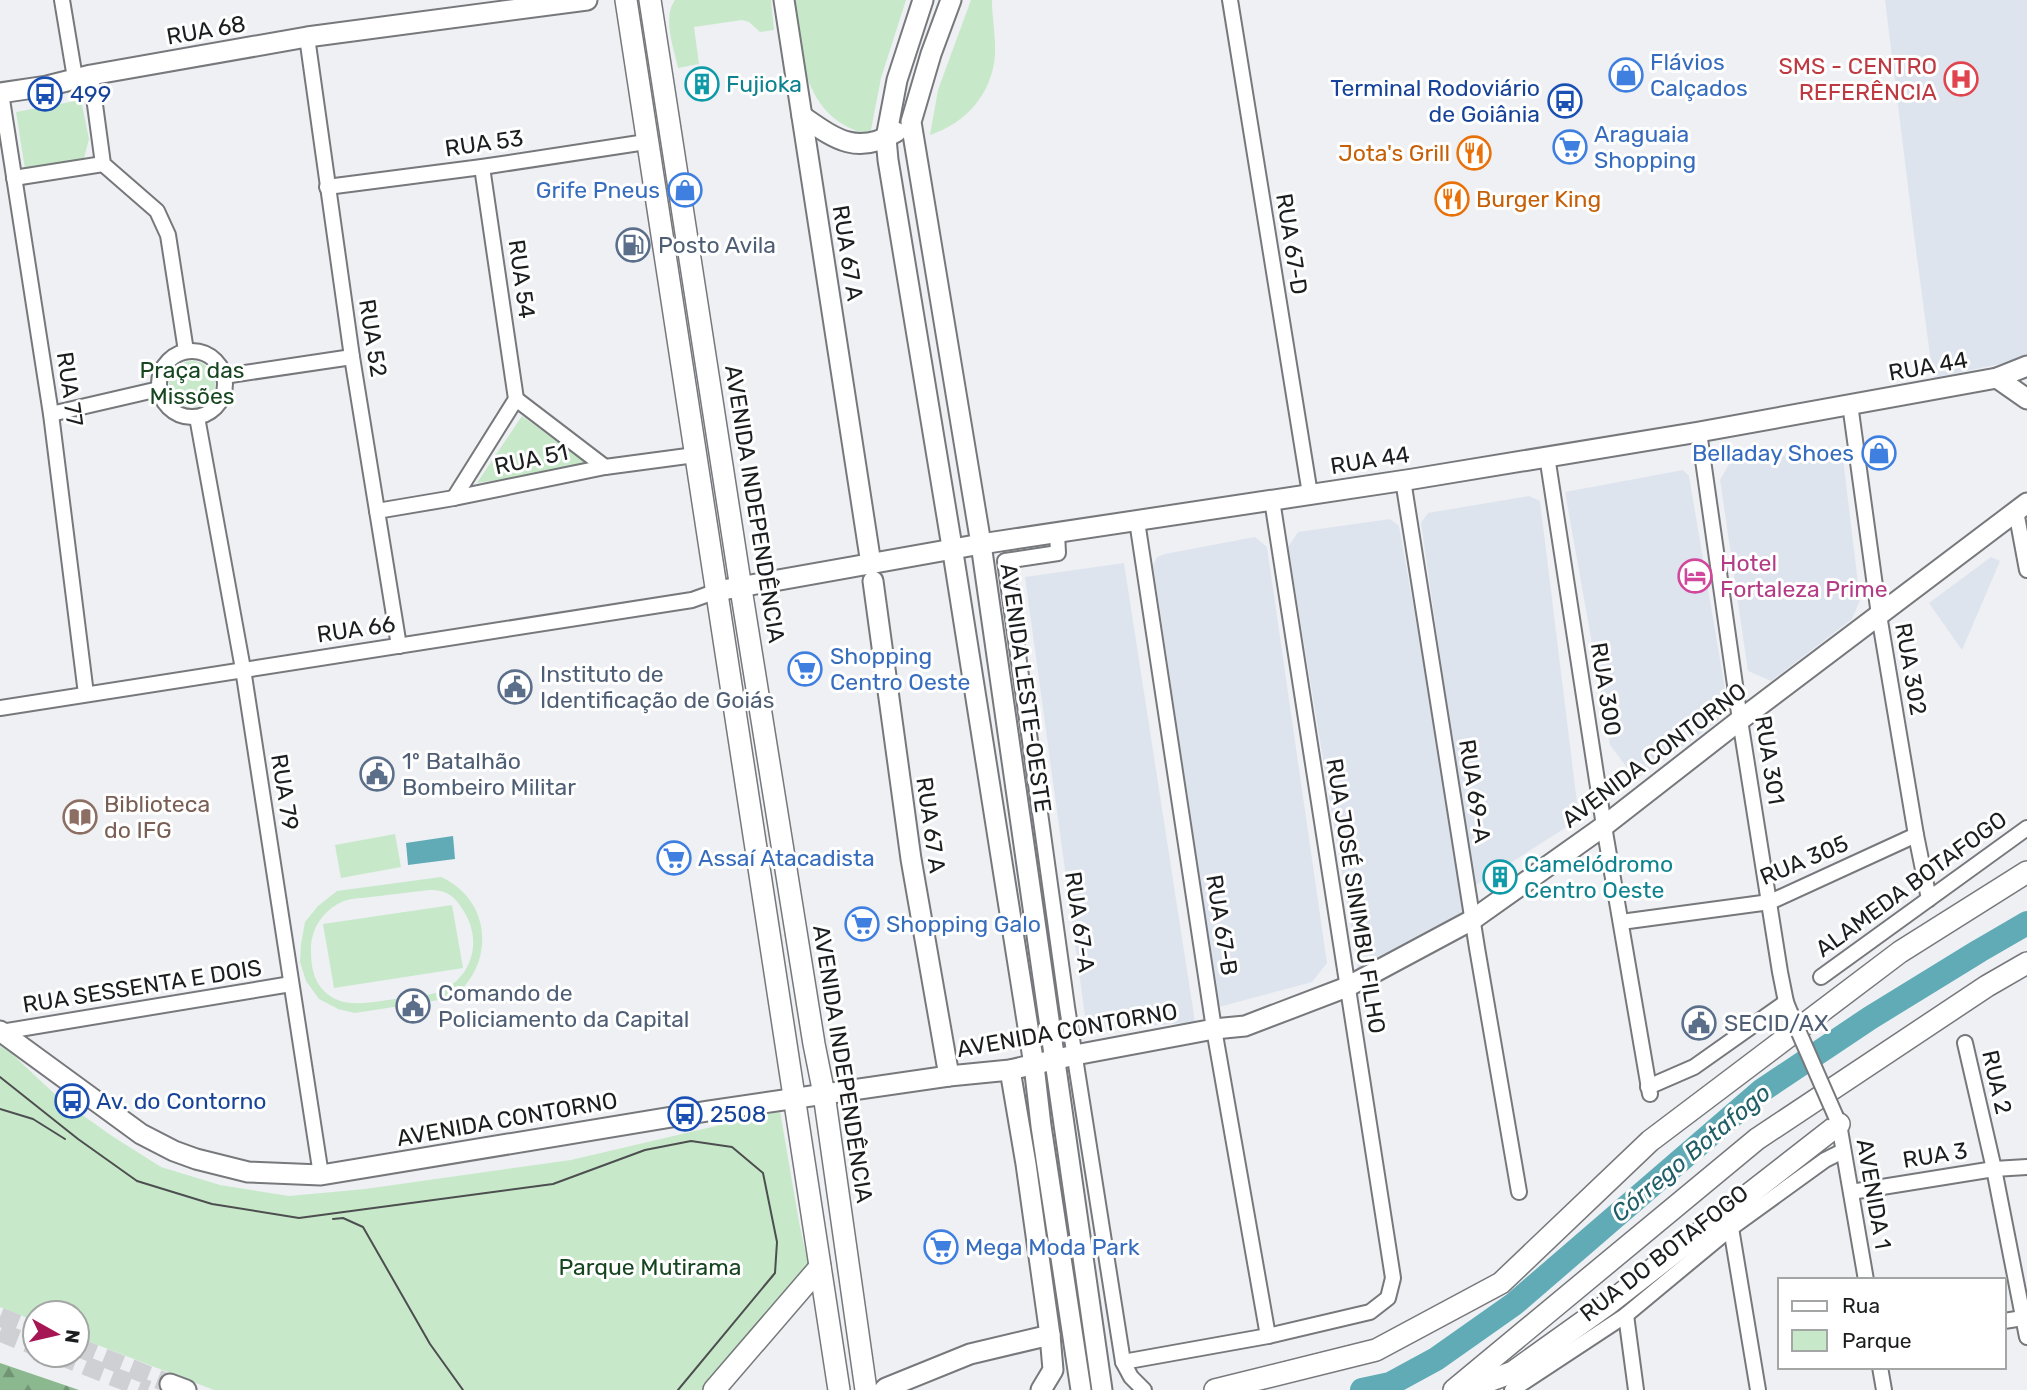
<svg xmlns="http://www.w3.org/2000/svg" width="2027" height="1390" viewBox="0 0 2027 1390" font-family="Rubik,sans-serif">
	<defs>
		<pattern id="forest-firs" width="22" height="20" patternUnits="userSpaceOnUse" patternTransform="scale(1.75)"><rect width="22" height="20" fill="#8bb88f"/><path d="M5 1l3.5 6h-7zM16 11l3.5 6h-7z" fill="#719574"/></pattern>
	</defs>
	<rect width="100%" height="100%" fill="#eef0f4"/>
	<g fill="#dee4ee">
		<path d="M1885,0H2027V355L2019,360L1933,378L1914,235Z"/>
		<path d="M1833,448L1843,458L1860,600L1852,619L1771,681L1748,671L1720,480L1729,464Z"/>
		<path d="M1683,470L1689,476L1727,701L1717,722L1636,779L1610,745L1565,492Z"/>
		<path d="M1529,496L1540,501L1579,819L1473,887L1421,523L1428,513Z"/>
		<path d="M1390,519L1399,526L1464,889L1462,912L1453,925L1358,970L1288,547L1298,532Z"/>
		<path d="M1255,537L1267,547L1327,963L1312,982L1219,1007L1153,565L1157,557L1165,554Z"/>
		<path d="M1991,557L2000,561L1962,650L1929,603Z"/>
		<path d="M1124,563L1195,1022L1087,1031L1025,577Z"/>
	</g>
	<path fill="url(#forest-firs)" d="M0,1363L79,1390H0Z"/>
	<g fill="#c7e9ca" fill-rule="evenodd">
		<path d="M675,0H771L774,30L760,32L749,22L742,20L694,27L699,64L678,68C674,48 662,18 675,0Z"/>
		<path d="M793,0H906L881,78L870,135C803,119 801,57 793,0Z"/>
		<path d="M971,0H992C992,18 996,37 995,55C992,94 966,123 930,135L938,90Z"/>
		<path d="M81,100L89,139L84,158L25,169L16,112Z"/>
		<circle cx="192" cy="384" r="23"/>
		<path d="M522,416L591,466L477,483Z"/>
		<path d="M395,834L401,867L341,878L335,845Z"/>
		<path d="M441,877C492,900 496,965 452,998L355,1013L338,1009L319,999L306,981L300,962L301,944L305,922L318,906L337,891ZM429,890C446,890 454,895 463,910C481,937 475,971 447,988C433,997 411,996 395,999C371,1002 343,1010 324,991C313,980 311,965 311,951C310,929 324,909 344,901C352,898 362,898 371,897C390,895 410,892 429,890Z"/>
		<path d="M452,905L463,968L334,988L323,924Z"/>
		<path d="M0,1046L12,1054L60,1099L112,1136L161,1167L220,1185L289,1196L365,1189L571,1160L780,1111L799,1222L810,1273L706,1390H214L77,1337V1313H35V1321L0,1307Z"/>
	</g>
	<path fill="#60abb6" d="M453,836L455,859L408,865L406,843Z"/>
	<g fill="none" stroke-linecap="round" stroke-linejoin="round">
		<path stroke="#60abb6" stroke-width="24" d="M1362,1390L1390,1384L1436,1359L1514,1304L1761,1091L1870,1018L1979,951L2027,923"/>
		<g stroke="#ced0d4" stroke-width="19" stroke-dasharray="19 10" stroke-linecap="butt">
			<path d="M0,1317L35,1331"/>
			<path d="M0,1332L35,1346"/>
			<path d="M77,1347L170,1384"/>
			<path d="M58,1355L148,1390"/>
		</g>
		<defs>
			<g id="street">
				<path d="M62,0L75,78"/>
				<path d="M1230,0L1310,494"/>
				<path d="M307,37L352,357L399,646"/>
				<path d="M91,75L103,164L157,211L168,235L186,351"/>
				<path d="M1,93L51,414L86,694"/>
				<path d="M14,178L103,164"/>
				<path d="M327,187L482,167L646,142"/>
				<circle cx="192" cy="384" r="33"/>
				<path d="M224,376L352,357"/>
				<path d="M516,399L605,467"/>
				<path d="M1850,404L1879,615L1916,835L1929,899"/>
				<path d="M51,414L159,389"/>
				<path d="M197,417L243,669L321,1175"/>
				<path d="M1699,432L1740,720L1780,972L1786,1002L1790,1012"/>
				<path d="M1547,456L1604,826L1650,1094"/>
				<path d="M1403,480L1477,948L1519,1192"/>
				<path d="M454,498L516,399L482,167"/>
				<path d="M377,511L454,498L605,467L695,455"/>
				<path d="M2016,511L2027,570"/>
				<path d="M1137,521L1214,1029L1268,1336"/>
				<path d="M1057,533L1058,553L1005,561L1067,1007L1123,1362L1131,1377L1144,1390"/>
				<path d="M0,708L692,600L717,591"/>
				<path d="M1621,922L1770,902L1916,835"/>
				<path d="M1821,977L2027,828"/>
				<path d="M1,1032L291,984"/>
				<path d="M1965,1043L1994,1169L2027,1337"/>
				<path d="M1648,1087L1694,1067L1786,1002"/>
				<path d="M1837,1118L1839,1124L1866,1280"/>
				<path d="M1851,1192L1994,1169L2027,1167"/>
				<path d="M1731,1228L1758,1390"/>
				<path d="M1626,1315L1636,1390"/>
				<path d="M2004,1321L2023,1318"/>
				<path d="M1123,1362L1268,1336L1370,1312L1388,1298L1393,1278L1272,500"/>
				<path d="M1880,1367L1884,1390"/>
				<path d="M1512,1390L1626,1315L1731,1228L1825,1160L1843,1151"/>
			</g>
			<g id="secondary">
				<path d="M784,0L871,564"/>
				<path d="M923,0L897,80L886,138L888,160L954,559L1034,1065L1041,1126L1081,1390"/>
				<path d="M951,0L931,54L911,122L981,544L1102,1390"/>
				<path d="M0,93L47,86L91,75L307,37L587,0"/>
				<path d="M802,116C835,139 857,156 896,132"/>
				<path d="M1997,378L2027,399"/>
				<path d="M873,581L911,859L949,1076"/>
				<path d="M717,591L981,544L1413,479L1699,432L1997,378L2027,366"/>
				<path d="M0,1031L141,1134L174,1151L196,1159L248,1172L321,1175L708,1111L949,1076L1010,1070L1075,1055L1214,1029L1245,1026L1347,987L1472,920L1604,826L1740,720L2027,503"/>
				<path d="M1010,1070L1026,1164L1050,1335L1053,1370L1041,1390"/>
				<path d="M170,1384L186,1390"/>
				<path d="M884,1390L886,1388L970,1354L1050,1335"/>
			</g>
			<g id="primary">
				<path d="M626,0L839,1390"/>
				<path d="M650,0L742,595L814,1044L824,1094L866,1390"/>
				<path d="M714,1390L820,1267"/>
				<path d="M1215,1390L1376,1350L1501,1283L1650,1141L1900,952L2027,872"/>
				<path d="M1454,1390L1757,1139L1987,986L2027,963"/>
				<path d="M1464,1390L1513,1372L1608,1304L1839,1124"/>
			</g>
		</defs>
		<use href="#street" stroke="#76787b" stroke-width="18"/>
		<use href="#secondary" stroke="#76787b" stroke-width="23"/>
		<use href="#primary" stroke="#76787b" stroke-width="24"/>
		<use href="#street" stroke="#fff" stroke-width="14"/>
		<use href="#secondary" stroke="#fff" stroke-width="19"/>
		<use href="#primary" stroke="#fff" stroke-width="21"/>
		<g stroke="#4d4e4f" stroke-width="2">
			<path d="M0,1077L78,1139L137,1181L212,1204L299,1218L553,1184L645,1150L691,1141L732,1147L763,1173L777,1242L775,1273L678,1390"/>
			<path d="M0,1109L33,1119L65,1139"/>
			<path d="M333,1219L343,1218L363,1227L430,1344L463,1390"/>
		</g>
		<defs>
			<path id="street-bridge" d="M1790,1012L1836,1117"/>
		</defs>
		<use href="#street-bridge" stroke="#76787b" stroke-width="18" stroke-linecap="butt"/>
		<use href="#street-bridge" stroke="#fff" stroke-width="14"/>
	</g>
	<defs>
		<symbol id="shop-ring" viewBox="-11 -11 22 22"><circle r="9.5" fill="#fff" stroke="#3f7fe0" stroke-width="1.5"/><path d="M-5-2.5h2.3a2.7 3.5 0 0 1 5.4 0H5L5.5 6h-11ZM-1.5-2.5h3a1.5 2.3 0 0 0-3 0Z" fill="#3f7fe0"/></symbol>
		<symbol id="hospital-ring" viewBox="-11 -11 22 22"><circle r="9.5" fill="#fff" stroke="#e0444e" stroke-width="1.5"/><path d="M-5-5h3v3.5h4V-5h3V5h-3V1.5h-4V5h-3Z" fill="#e0444e"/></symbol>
		<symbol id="building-ring" viewBox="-11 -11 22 22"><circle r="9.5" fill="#fff" stroke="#0f9aa8" stroke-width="1.5"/><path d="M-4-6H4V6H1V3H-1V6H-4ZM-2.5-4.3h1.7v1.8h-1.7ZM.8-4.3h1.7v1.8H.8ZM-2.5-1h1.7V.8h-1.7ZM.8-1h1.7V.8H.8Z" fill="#0f9aa8"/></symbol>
		<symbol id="bus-ring" viewBox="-11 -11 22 22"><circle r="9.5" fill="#fff" stroke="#1a4fb4" stroke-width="1.5"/><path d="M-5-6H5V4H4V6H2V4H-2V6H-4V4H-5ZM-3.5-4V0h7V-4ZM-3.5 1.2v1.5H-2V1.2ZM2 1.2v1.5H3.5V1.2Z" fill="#1a4fb4"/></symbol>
		<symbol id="supermarket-ring" viewBox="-11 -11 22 22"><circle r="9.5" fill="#fff" stroke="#3f7fe0" stroke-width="1.5"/><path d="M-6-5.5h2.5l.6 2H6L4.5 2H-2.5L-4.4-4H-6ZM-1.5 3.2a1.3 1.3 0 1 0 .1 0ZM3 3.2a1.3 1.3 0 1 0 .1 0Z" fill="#3f7fe0"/></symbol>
		<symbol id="restaurant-ring" viewBox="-11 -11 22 22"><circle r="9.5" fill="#fff" stroke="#e8710a" stroke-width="1.5"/><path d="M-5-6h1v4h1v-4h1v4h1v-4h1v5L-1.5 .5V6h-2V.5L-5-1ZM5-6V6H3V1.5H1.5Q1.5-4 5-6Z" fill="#e8710a"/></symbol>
		<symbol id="fuel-ring" viewBox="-11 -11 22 22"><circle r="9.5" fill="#fff" stroke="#5c6f8a" stroke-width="1.5"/><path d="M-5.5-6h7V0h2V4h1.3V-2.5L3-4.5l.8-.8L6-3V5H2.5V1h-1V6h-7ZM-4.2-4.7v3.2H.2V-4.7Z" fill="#5c6f8a"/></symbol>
		<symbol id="hotel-ring" viewBox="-11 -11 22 22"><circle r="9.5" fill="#fff" stroke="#d1479c" stroke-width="1.5"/><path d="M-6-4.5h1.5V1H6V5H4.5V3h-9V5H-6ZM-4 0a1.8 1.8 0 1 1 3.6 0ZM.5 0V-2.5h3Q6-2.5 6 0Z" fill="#d1479c"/></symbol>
		<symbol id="civic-ring" viewBox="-11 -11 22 22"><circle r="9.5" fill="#fff" stroke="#5c6f8a" stroke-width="1.5"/><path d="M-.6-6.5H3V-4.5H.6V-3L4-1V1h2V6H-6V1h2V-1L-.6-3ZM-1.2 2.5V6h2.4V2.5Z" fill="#5c6f8a"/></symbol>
		<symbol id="library-ring" viewBox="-11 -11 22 22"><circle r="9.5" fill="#fff" stroke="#8d6e63" stroke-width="1.5"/><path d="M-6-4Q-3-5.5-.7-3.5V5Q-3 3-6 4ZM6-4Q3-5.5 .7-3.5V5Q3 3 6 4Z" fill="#8d6e63"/></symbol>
	</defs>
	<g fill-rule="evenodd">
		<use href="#shop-ring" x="1607" y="56" width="38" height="38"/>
		<use href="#hospital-ring" x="1942" y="60" width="38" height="38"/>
		<use href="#building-ring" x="683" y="65" width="38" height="38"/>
		<use href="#bus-ring" x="26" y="75" width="38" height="38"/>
		<use href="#bus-ring" x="1546" y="82" width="38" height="38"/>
		<use href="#supermarket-ring" x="1551" y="128" width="38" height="38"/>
		<use href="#restaurant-ring" x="1455" y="134" width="38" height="38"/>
		<use href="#shop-ring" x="666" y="171" width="38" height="38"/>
		<use href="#restaurant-ring" x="1433" y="180" width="38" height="38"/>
		<use href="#fuel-ring" x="614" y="226" width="38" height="38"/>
		<use href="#shop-ring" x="1860" y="434" width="38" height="38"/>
		<use href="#hotel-ring" x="1676" y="557" width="38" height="38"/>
		<use href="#supermarket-ring" x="786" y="650" width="38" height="38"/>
		<use href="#civic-ring" x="496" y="668" width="38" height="38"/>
		<use href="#civic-ring" x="358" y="755" width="38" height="38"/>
		<use href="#library-ring" x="61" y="798" width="38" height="38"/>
		<use href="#supermarket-ring" x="655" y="839" width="38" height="38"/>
		<use href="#building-ring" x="1481" y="858" width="38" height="38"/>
		<use href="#supermarket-ring" x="843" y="905" width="38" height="38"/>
		<use href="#civic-ring" x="394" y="987" width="38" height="38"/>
		<use href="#civic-ring" x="1680" y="1004" width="38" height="38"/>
		<use href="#bus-ring" x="53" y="1082" width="38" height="38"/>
		<use href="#bus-ring" x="666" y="1095" width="38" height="38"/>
		<use href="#supermarket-ring" x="922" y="1228" width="38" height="38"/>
	</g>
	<g text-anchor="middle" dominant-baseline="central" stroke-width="6" stroke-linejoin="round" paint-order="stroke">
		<g font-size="23" fill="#1c1d1e" stroke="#fff">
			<text transform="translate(206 30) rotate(-10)">RUA 68</text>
			<text transform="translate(484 143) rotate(-8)">RUA 53</text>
			<text transform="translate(1292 244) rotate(81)">RUA 67-D</text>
			<text transform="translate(848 253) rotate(81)">RUA 67 A</text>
			<text transform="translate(522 279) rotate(82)">RUA 54</text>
			<text transform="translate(373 338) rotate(81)">RUA 52</text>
			<text transform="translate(1928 366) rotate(-10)">RUA 44</text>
			<text transform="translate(70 389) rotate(82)">RUA 77</text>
			<text transform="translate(531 459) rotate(-12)">RUA 51</text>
			<text transform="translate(1370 460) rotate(-9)">RUA 44</text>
			<text transform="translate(755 504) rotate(81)">AVENIDA INDEPENDÊNCIA</text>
			<text transform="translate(356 629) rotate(-8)">RUA 66</text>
			<text transform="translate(1911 669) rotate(80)">RUA 302</text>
			<text transform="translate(1026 688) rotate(82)">AVENIDA LESTE-OESTE</text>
			<text transform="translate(1606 689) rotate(81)">RUA 300</text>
			<text transform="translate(1654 755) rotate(-37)">AVENIDA CONTORNO</text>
			<text transform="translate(1770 760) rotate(81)">RUA 301</text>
			<text transform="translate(1475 791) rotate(81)">RUA 69-A</text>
			<text transform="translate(285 792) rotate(81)">RUA 79</text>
			<text transform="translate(931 825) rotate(82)">RUA 67 A</text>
			<text transform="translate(1804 860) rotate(-23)">RUA 305</text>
			<text transform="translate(1911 884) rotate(-36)">ALAMEDA BOTAFOGO</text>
			<text transform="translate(1356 896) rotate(81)">RUA JOSÉ SINIMBU FILHO</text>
			<text transform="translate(1080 922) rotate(82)">RUA 67-A</text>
			<text transform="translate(1222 925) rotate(81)">RUA 67-B</text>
			<text transform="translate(142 986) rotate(-9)">RUA SESSENTA E DOIS</text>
			<text transform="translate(1067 1030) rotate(-10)">AVENIDA CONTORNO</text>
			<text transform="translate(843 1064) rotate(81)">AVENIDA INDEPENDÊNCIA</text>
			<text transform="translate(1997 1082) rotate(77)">RUA 2</text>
			<text transform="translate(507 1119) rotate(-10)">AVENIDA CONTORNO</text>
			<text transform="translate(1935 1155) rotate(-9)">RUA 3</text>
			<text transform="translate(1874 1194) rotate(80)">AVENIDA 1</text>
			<text transform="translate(1664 1253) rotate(-38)">RUA DO BOTAFOGO</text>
		</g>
		<g font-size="23" fill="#366cbe" stroke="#fff" text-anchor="start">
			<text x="1650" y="62">Flávios<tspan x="1650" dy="26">Calçados</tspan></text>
			<text x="1594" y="134">Araguaia<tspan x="1594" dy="26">Shopping</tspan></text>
			<text x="660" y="190" text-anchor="end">Grife Pneus</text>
			<text x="1854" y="453" text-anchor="end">Belladay Shoes</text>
			<text x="830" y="656">Shopping<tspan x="830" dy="26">Centro Oeste</tspan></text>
			<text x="698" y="858">Assaí Atacadista</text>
			<text x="886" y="924">Shopping Galo</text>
			<text x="965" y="1247">Mega Moda Park</text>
		</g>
		<g font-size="23" fill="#be3a42" stroke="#fff" text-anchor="end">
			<text x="1937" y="66">SMS - CENTRO<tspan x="1937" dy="26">REFERÊNCIA</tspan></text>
		</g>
		<g font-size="23" fill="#0d838f" stroke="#fff" text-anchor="start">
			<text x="726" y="84">Fujioka</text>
			<text x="1524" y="864">Camelódromo<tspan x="1524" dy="26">Centro Oeste</tspan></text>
		</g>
		<g font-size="23" fill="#164399" stroke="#fff" text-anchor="start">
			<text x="1540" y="88" text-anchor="end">Terminal Rodoviário<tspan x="1540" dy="26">de Goiânia</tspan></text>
			<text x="70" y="94">499</text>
			<text x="96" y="1101">Av. do Contorno</text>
			<text x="710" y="1114">2508</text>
		</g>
		<g font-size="23" fill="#c56008" stroke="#fff" text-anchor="end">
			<text x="1450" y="153">Jota's Grill</text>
			<text x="1476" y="199" text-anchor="start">Burger King</text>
		</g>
		<g font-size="23" fill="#4e5e75" stroke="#fff" text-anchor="start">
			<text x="658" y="245">Posto Avila</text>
			<text x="540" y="674">Instituto de<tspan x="540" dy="26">Identificação de Goiás</tspan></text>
			<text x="402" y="761">1º Batalhão<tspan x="402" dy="26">Bombeiro Militar</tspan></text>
			<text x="438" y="993">Comando de<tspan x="438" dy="26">Policiamento da Capital</tspan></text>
			<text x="1724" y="1023">SECID/AX</text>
		</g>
		<g font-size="23" fill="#15461f" stroke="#fff">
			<text x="192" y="370">Praça das<tspan x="192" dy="26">Missões</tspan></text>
			<text x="650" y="1267">Parque Mutirama</text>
		</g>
		<g font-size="23" fill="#b23c85" stroke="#fff" text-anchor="start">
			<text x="1720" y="563">Hotel<tspan x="1720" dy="26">Fortaleza Prime</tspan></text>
		</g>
		<g font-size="23" fill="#785e54" stroke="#fff" text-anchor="start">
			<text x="104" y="804">Biblioteca<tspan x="104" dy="26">do IFG</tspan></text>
		</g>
		<g font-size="24" font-style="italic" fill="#215f68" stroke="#fff">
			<text transform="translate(1691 1153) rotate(-40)">Córrego Botafogo</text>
		</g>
	</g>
	<rect x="1778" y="1278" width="228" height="91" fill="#ffffff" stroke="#a4a5a5" stroke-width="2"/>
	<rect x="1792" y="1301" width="35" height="10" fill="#ffffff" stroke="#a4a5a5" stroke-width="2"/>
	<text x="1842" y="1313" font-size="21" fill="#1c1d1e">Rua</text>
	<rect x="1792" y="1330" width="35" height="21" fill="#c7e9ca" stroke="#a4a5a5" stroke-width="2"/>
	<text x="1842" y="1348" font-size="21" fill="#1c1d1e">Parque</text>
	<g transform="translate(56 1334) rotate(98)"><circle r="33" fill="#ffffff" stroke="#a4a5a5" stroke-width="2"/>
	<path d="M0-5L12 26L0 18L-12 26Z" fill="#a71654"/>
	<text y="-10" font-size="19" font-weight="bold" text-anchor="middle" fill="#1c1d1e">N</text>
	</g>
</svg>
